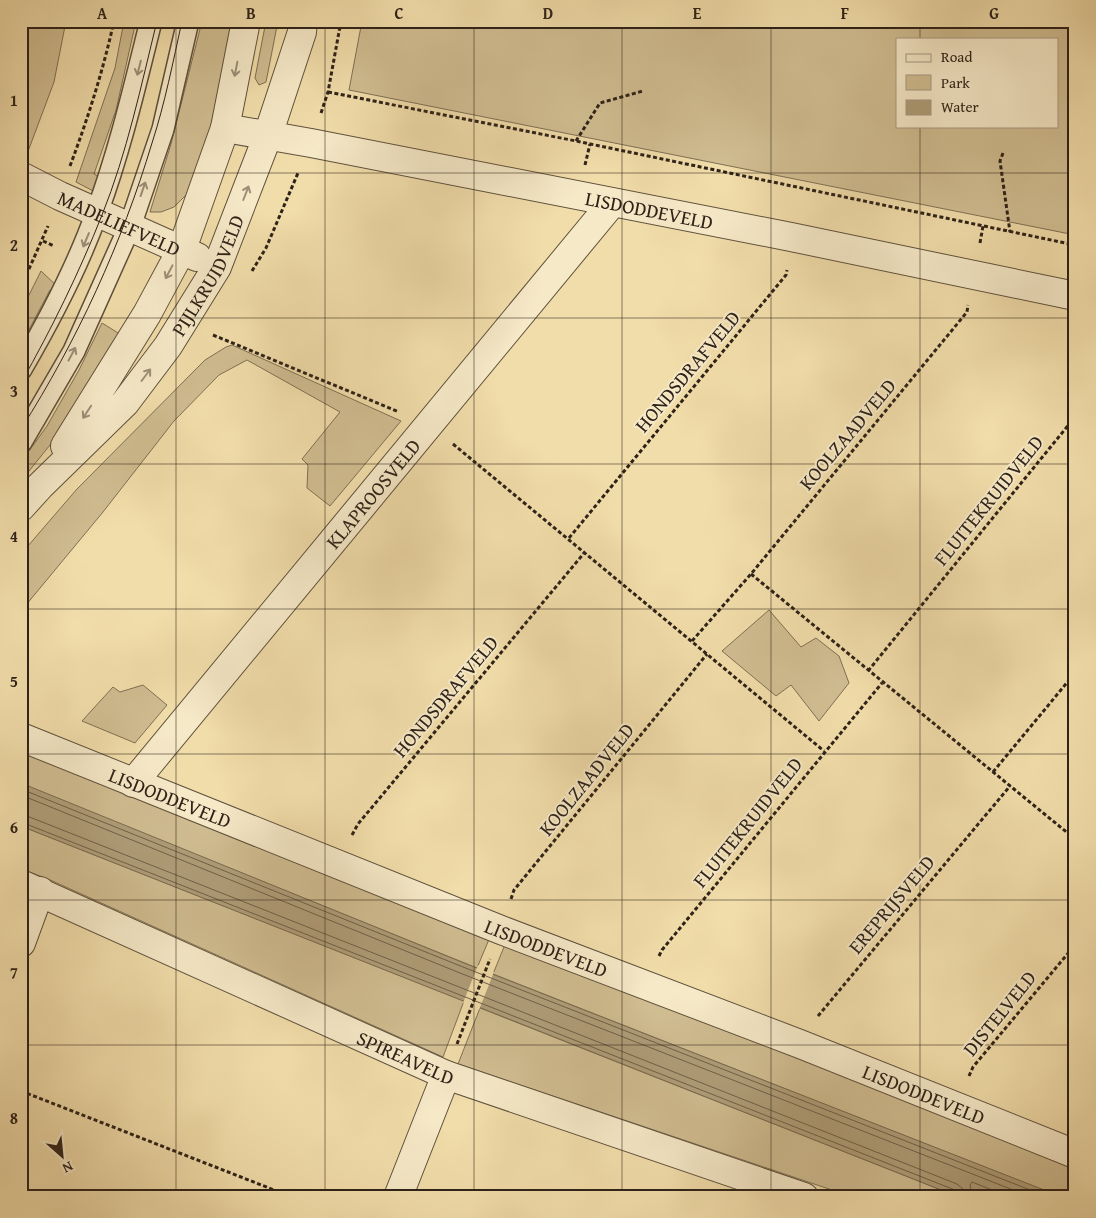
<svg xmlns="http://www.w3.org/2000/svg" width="1096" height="1218" viewBox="0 0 1096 1218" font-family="'Gentium Book Plus',serif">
	<rect width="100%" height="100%" fill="#f1ddaa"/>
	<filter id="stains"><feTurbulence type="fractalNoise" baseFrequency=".004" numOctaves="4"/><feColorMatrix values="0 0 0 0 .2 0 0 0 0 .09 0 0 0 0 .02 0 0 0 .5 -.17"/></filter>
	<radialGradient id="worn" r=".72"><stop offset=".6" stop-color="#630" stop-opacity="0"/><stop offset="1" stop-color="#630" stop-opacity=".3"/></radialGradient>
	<g fill="#d0bd91" stroke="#7f7054" fill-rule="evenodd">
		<path d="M21,21H66L54,82L27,154L21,151Z"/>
		<path d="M124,21H136L116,110L94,174L103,179L97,193L76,182L115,68Z"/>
		<path d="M202,21H238L214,127L188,193L174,207L161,212H150L171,144Z"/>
		<path d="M266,21H278L266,82L259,85L255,78Z"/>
		<path d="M362,21H1075V235L349,90ZM897,39H1057V126H897Z"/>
		<path d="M21,206L28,212L21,234Z"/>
		<path d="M41,271L59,288L57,294L50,290L21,345V311Z"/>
		<path d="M102,323L123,336L62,430L21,481V462L47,426L79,370Z"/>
		<path d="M232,345L401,421L330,506L307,488L308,465L302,459L340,412L247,360L219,375L174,421L103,512L21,611V554L77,489L205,360L226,347Z"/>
		<path d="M769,610L801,647L816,638L839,656L849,683L819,721L791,685L776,696L722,651Z"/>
		<path d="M143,685L167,705L135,743L82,721L113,687L120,692Z"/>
		<path d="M21,750L490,937L477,968L21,784Z"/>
		<path d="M21,826L464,1001L443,1057L48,879L21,869Z"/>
		<path d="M506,942L1075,1166V1197H1061L493,974Z"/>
		<path d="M480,1008L959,1197H847L832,1190L458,1064Z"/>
	</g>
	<path fill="#af9d78" stroke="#7b6c52" d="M21,783L464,963L1062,1197H959L21,826Z"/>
	<path fill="#f1ddaa" d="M478,965L494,972L479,1010L463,1003Z"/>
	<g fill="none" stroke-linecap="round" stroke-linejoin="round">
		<g stroke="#6e6048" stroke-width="1">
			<path d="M21,789L463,967L1048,1197"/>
			<path d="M21,795L460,973L1031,1197"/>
			<path d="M21,816H27L957,1184L963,1189L965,1197"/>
			<path d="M21,822L955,1190L958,1193L959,1197"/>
			<path d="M972,1197L970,1185L972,1182L1010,1197"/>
		</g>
		<defs>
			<g id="service">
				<path d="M21,369C50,319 78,266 97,212C120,150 135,85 151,21"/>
				<path d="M21,442L74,351L130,226L163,129L188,21"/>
			</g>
			<g id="minor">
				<path id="s1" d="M225,128L311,143L791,237L1075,296"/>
				<path id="s2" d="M21,176L60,196L197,257"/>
				<path d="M65,446L147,314L182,249L225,128L246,21"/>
				<path id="s3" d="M21,507L40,486L125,403L168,346L217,267L268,135L302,32L303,21"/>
				<path id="s4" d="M21,737L501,930L800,1044L1075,1154"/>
				<path id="s5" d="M133,783L612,203"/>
				<path id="s6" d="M21,884L446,1075L804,1197"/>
				<path d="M21,943L40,891"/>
				<path d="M398,1197L446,1075"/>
			</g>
		</defs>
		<use href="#service" stroke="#5f513c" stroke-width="24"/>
		<use href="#minor" stroke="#5f513c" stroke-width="30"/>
		<g stroke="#2e2218" stroke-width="3" stroke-dasharray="4 2.5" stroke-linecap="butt">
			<path d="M328,92L576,141L1075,245"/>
			<path d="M321,113L328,92L341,21"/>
			<path d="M576,141L600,103L643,91"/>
			<path d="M1003,153L1000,161L1010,232"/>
			<path d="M585,165L590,144"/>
			<path d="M70,166C88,118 103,71 114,21"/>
			<path d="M43,241L54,246"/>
			<path d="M980,243L983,226"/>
			<path d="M252,271L266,248L298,173"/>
			<path d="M21,287L48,226"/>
			<path d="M213,335L399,412"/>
			<path d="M453,444L824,751"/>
			<path d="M569,538L786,275L787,270"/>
			<path d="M751,574L1075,839"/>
			<path d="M692,641L751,574L967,312L968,305"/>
			<path d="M868,671L1075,417"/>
			<path d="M993,772L1075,673"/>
			<path d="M352,835L358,824L585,552"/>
			<path d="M511,899L514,890L707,654"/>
			<path d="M659,956L662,950L882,683"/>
			<path d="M818,1016L1010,786"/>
			<path d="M457,1044L490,959"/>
			<path d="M969,1076L973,1067L1075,945"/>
			<path d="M21,1091L292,1197"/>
		</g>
		<use href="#service" stroke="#f6e9c8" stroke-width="21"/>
		<use href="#minor" stroke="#f6e9c8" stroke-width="28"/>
		<g stroke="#2e2218" stroke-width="1">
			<path d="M21,383C52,328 79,273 102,215C127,153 141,86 157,21"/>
			<path d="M21,429C77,341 122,243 152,143C165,103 173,62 182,21"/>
		</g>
	</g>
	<defs><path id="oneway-shaft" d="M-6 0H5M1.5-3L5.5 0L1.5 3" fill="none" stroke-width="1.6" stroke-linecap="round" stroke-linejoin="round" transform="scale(1.25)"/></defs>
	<g stroke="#9c8f79">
		<use href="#oneway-shaft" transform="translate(139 68) rotate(104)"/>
		<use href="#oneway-shaft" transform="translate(236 69) rotate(101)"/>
		<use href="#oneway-shaft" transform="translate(143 189) rotate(-71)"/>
		<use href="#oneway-shaft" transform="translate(246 193) rotate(-69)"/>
		<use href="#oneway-shaft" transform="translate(86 240) rotate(113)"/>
		<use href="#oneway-shaft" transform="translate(169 272) rotate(118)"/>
		<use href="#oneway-shaft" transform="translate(72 354) rotate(-62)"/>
		<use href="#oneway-shaft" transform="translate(146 375) rotate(-53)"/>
		<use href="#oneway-shaft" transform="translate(87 412) rotate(123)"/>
	</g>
	<path fill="none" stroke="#2e2218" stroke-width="1" stroke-opacity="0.55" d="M176,21V1197M325,21V1197M474,21V1197M622,21V1197M771,21V1197M920,21V39M920,126V1197M21,173H1075M21,318H1075M21,464H1075M21,609H1075M21,754H1075M21,900H1075M21,1045H1075"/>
	<g text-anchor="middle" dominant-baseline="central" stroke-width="4" stroke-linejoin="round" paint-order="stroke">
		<g font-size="20" fill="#2e2218" stroke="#f6e9c8">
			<text stroke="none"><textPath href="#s1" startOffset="432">LISDODDEVELD</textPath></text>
			<text stroke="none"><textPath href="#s2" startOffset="109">MADELIEFVELD</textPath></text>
			<text stroke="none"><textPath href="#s3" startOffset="300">PIJLKRUIDVELD</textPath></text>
			<text transform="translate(687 371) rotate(-50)">HONDSDRAFVELD</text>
			<text transform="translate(847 434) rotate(-50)">KOOLZAADVELD</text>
			<text stroke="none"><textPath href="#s5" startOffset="376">KLAPROOSVELD</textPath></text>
			<text transform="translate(988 500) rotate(-51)">FLUITEKRUIDVELD</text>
			<text transform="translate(445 696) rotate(-50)">HONDSDRAFVELD</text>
			<text transform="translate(586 779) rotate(-51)">KOOLZAADVELD</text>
			<text stroke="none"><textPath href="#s4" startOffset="161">LISDODDEVELD</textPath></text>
			<text transform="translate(747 822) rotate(-51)">FLUITEKRUIDVELD</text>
			<text transform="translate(891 904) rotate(-50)">EREPRIJSVELD</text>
			<text stroke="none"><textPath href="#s4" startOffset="566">LISDODDEVELD</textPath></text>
			<text transform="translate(999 1013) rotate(-51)">DISTELVELD</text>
			<text stroke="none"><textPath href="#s6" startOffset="422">SPIREAVELD</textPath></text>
			<text stroke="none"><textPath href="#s4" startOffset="971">LISDODDEVELD</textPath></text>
		</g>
	</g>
	<rect width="1096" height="1218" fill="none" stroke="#f1ddaa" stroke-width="55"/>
	<rect x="896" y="38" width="162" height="90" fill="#f6e9c8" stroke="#a69982"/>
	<rect x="906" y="54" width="25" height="8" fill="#f6e9c8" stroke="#a69982"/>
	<text x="941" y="62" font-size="15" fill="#2e2218">Road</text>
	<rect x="906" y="75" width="25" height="15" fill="#d0bd91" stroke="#a69982"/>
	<text x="941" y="88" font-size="15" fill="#2e2218">Park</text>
	<rect x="906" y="100" width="25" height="15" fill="#af9d78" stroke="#a69982"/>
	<text x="941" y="112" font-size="15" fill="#2e2218">Water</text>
	<g transform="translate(62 1156) rotate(153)" stroke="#f6e9c8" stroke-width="4" paint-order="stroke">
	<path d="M0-4L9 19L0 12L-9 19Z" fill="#2e2218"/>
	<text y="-8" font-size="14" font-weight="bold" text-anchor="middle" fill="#2e2218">N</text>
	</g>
	<rect x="28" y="28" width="1040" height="1162" fill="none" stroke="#2e2218" stroke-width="2"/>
	<g font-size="16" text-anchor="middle" font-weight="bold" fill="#2e2218">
		<text x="102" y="19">A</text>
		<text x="251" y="19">B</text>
		<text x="399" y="19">C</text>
		<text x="548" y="19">D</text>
		<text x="697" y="19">E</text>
		<text x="845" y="19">F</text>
		<text x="994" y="19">G</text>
		<text x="14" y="106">1</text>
		<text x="14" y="251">2</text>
		<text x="14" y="397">3</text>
		<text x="14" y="542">4</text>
		<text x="14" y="687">5</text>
		<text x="14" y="833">6</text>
		<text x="14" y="978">7</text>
		<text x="14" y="1124">8</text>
	</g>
	<rect width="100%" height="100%" filter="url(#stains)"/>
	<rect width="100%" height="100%" fill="url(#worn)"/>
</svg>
